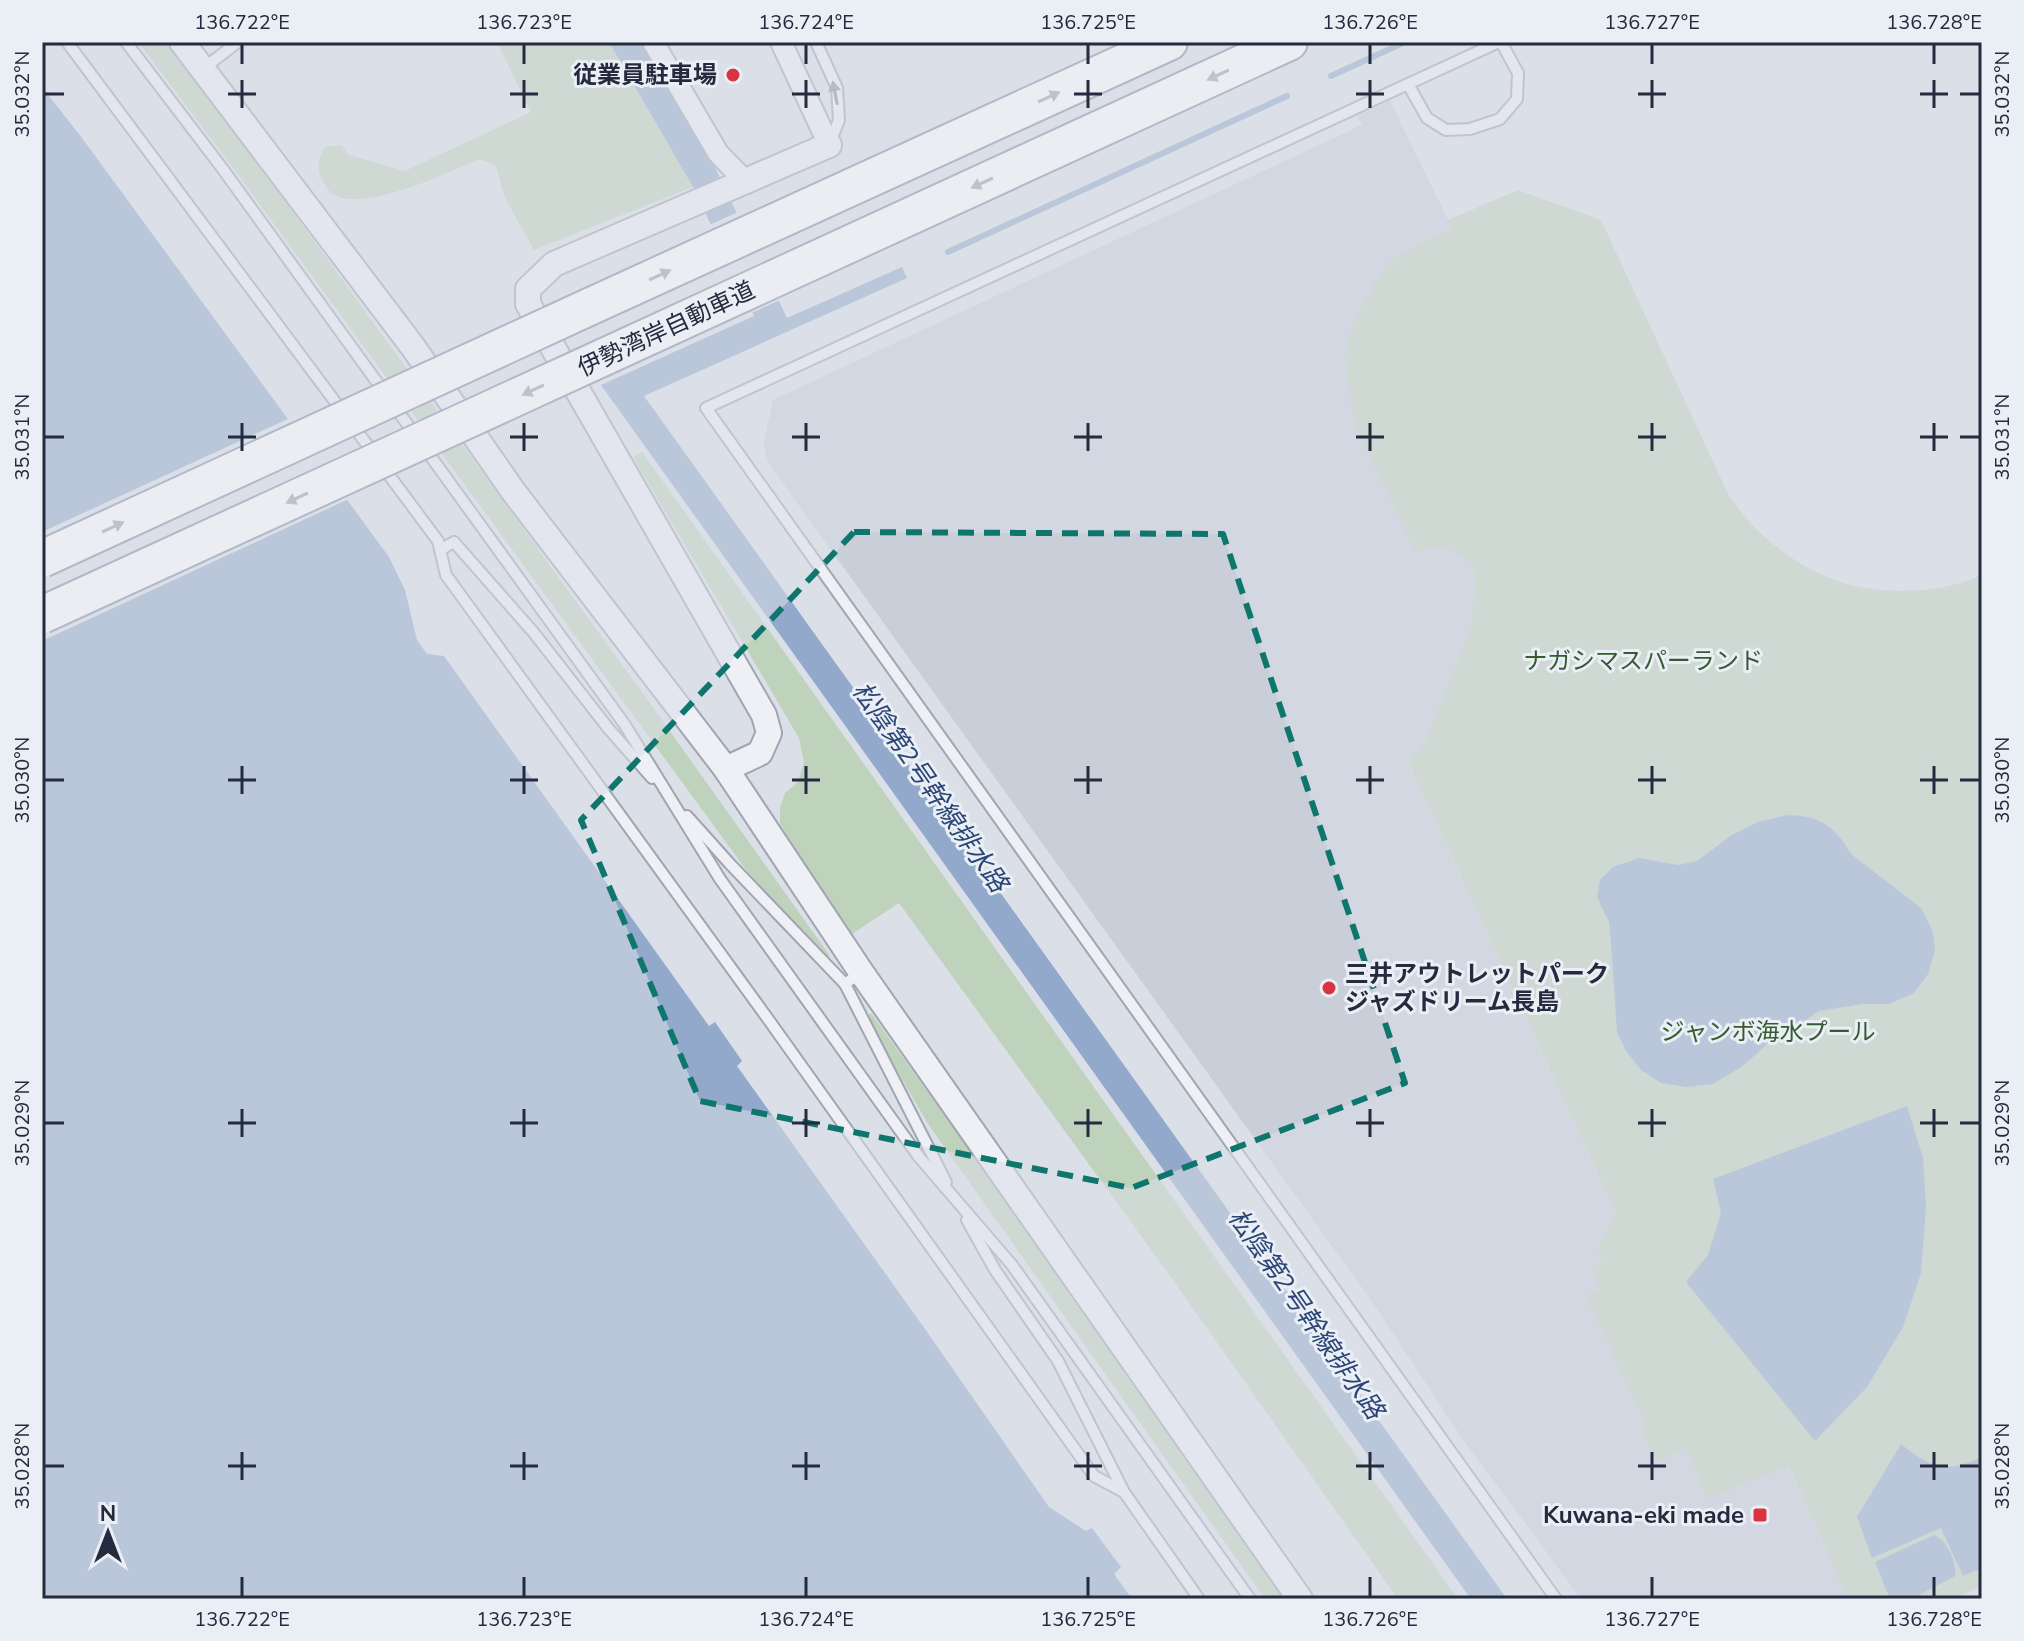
<svg xmlns="http://www.w3.org/2000/svg" width="2024" height="1641" viewBox="0 0 2024 1641" font-family="'Nunito Sans','Noto Sans JP',sans-serif">
	<rect width="100%" height="100%" fill="#dbdfe7"/>
	<path fill="#c9ced9" d="M1390,101L1452,228L1400,254L1345,357L1349,377L1435,546L1454,550L1470,563L1476,574L1471,626L1426,741L1408,763L1616,1215L1597,1251L1603,1264L1600,1289L1587,1295L1645,1425L1640,1428L1657,1462L1686,1449L1708,1498L1787,1465L1848,1599H1581L1460,1435L1373,1303L767,461L764,443L773,400L1362,125L1358,116Z"/>
	<g fill="#bfd2bc">
		<path d="M138,42H165L250,153L652,706L830,956L825,958L747,871L231,165Z"/>
		<path d="M497,42H609L693,187L534,250L504,196L496,166L479,159C449,172 359,216 330,192C327,189 326,185 323,181C316,170 318,158 325,147L341,145L349,155L405,171L531,112Z"/>
		<path d="M1518,190L1601,220L1729,496C1738,507 1746,519 1756,529C1797,568 1842,591 1899,591C1929,591 1955,587 1982,575V1586L1953,1599H1848L1788,1465L1708,1499L1686,1449L1657,1462L1640,1427L1645,1424L1586,1295L1600,1289L1592,1268L1603,1264L1597,1251L1616,1214L1408,762L1426,741L1471,626L1476,574L1470,563L1453,550L1435,546L1415,552L1354,421L1345,357L1352,327L1377,278L1400,254L1452,228L1448,220Z"/>
		<path d="M642,452L1458,1599H1398L1168,1273L899,903L849,936L780,824V808L785,793L798,782L804,762L799,738L633,457Z"/>
		<path d="M871,1013L1291,1599H1265L928,1124L866,1017Z"/>
	</g>
	<g fill="#92a9cb">
		<path d="M609,42H643L708,153L787,318L902,267L907,278L644,396L1507,1599H1471L601,385L754,316L693,187Z"/>
		<path d="M42,87L82,138L389,557L405,590L417,640L427,654L444,656L709,1026L715,1022L742,1061L737,1066L925,1329L1049,1507L1086,1531L1092,1528L1121,1567L1114,1574L1132,1599H42Z"/>
		<path d="M1788,815C1820,816 1835,826 1851,854L1921,908L1933,932L1935,950L1928,974L1914,993L1889,1004H1862L1819,1011L1806,1020L1783,1027L1760,1051L1741,1067L1713,1084L1686,1087L1661,1083L1641,1070L1626,1051L1617,1032L1611,942L1609,922L1597,897L1600,880L1613,867L1639,858L1678,865L1697,861L1732,835L1758,822Z"/>
		<path d="M1907,1106L1923,1158L1926,1207L1921,1273L1903,1327L1867,1387L1815,1441L1686,1282L1708,1255L1721,1213L1713,1179Z"/>
		<path d="M1901,1444C1931,1468 1945,1474 1982,1457V1568L1963,1576L1941,1528L1872,1558L1857,1517Z"/>
		<path d="M1934,1535C1947,1540 1957,1563 1955,1576L1911,1599H1890L1875,1562Z"/>
	</g>
	<g fill="#dbdfe7">
		<path d="M740,211L782,299L597,385L599,382L749,314L707,226Z"/>
		<path d="M292,417L351,498L42,641V532Z"/>
	</g>
	<g fill="none" stroke-linecap="round" stroke-linejoin="round">
		<g stroke="#92a9cb" stroke-width="6">
			<path d="M1331,76L1405,42"/>
			<path d="M948,252L1287,96"/>
		</g>
		<defs>
			<g id="service">
				<path d="M67,42L374,454"/>
				<path d="M126,42L222,168L625,725L720,879L919,1157L1012,1265L1250,1599"/>
				<path d="M816,42L837,88L839,120L830,143"/>
				<path d="M1499,42L706,408L1556,1599"/>
				<path d="M204,68L238,42"/>
				<path d="M1408,84L1427,118L1446,130L1470,129L1500,119L1517,99L1518,73L1501,42"/>
				<path d="M383,467L438,541L446,575L768,1019L1094,1476L1124,1492L1199,1599"/>
				<path d="M440,550L454,542L534,633L608,728L652,778"/>
				<path d="M687,816L730,864L845,984"/>
				<path d="M861,972L845,984L946,1182"/>
				<path d="M967,1220L995,1270L1058,1361L1123,1490"/>
			</g>
			<g id="minor">
				<path d="M653,42L718,153L746,182"/>
				<path d="M781,42L829,145"/>
			</g>
			<g id="tertiary">
				<path d="M182,42L413,347L513,491L726,769L861,972L1300,1599"/>
				<path d="M726,769L760,753L769,733L764,715L528,304V289L554,264L829,145"/>
			</g>
			<g id="motorway">
				<path d="M589,307L1169,42"/>
				<path d="M604,357L1289,42"/>
			</g>
		</defs>
		<use href="#service" stroke="#a0a5b1" stroke-width="14"/>
		<use href="#minor" stroke="#a0a5b1" stroke-width="24"/>
		<use href="#tertiary" stroke="#a0a5b1" stroke-width="28"/>
		<use href="#motorway" stroke="#818b9f" stroke-width="40"/>
		<use href="#service" stroke="#eef0f5" stroke-width="10"/>
		<use href="#minor" stroke="#eef0f5" stroke-width="20"/>
		<use href="#tertiary" stroke="#eef0f5" stroke-width="24"/>
		<use href="#motorway" stroke="#fff" stroke-width="36"/>
		<defs>
			<g id="motorway-bridge">
				<path d="M42,559L589,307"/>
				<path d="M42,615L604,357"/>
			</g>
		</defs>
		<use href="#motorway-bridge" stroke="#818b9f" stroke-width="40" stroke-linecap="butt"/>
		<use href="#motorway-bridge" stroke="#fff" stroke-width="36"/>
	</g>
	<defs><path id="oneway-solid" d="M-6-.8H1V-3.2L6.5 0L1 3.2V.8H-6Z" transform="scale(2)"/></defs>
	<g fill="#9ca0a8">
		<use href="#oneway-solid" transform="translate(1218 75) rotate(155)"/>
		<use href="#oneway-solid" transform="translate(1049 97) rotate(-25)"/>
		<use href="#oneway-solid" transform="translate(982 183) rotate(155)"/>
		<use href="#oneway-solid" transform="translate(660 275) rotate(-25)"/>
		<use href="#oneway-solid" transform="translate(533 390) rotate(155)"/>
		<use href="#oneway-solid" transform="translate(297 498) rotate(155)"/>
		<use href="#oneway-solid" transform="translate(113 527) rotate(-25)"/>
	</g>
	<use fill="#898e9a" href="#oneway-solid" transform="translate(835 93) rotate(-101)"/>
	<path d="M0 0H2024V1641H0ZM854,532L1223,534L1405,1083L1131,1188L700,1101L581,820Z" fill="#dbdfe7" fill-opacity=".55" fill-rule="evenodd"/>
	<path fill="none" stroke="#0f766e" stroke-width="6" stroke-dasharray="16 10" stroke-linejoin="round" d="M854,532L1223,534L1405,1083L1131,1188L700,1101L581,820Z"/>
	<path fill="none" stroke="#242b3e" stroke-width="3" d="M242,44V64M524,44V64M806,44V64M1088,44V64M1370,44V64M1652,44V64M1934,44V64M242,80V108M524,80V108M806,80V108M1088,80V108M1370,80V108M1652,80V108M1934,80V108M44,94H64M228,94H256M510,94H538M792,94H820M1074,94H1102M1356,94H1384M1638,94H1666M1920,94H1948M1960,94H1980M242,423V451M524,423V451M806,423V451M1088,423V451M1370,423V451M1652,423V451M1934,423V451M44,437H64M228,437H256M510,437H538M792,437H820M1074,437H1102M1356,437H1384M1638,437H1666M1920,437H1948M1960,437H1980M242,766V794M524,766V794M806,766V794M1088,766V794M1370,766V794M1652,766V794M1934,766V794M44,780H64M228,780H256M510,780H538M792,780H820M1074,780H1102M1356,780H1384M1638,780H1666M1920,780H1948M1960,780H1980M242,1109V1137M524,1109V1137M806,1109V1137M1088,1109V1137M1370,1109V1137M1652,1109V1137M1934,1109V1137M44,1123H64M228,1123H256M510,1123H538M792,1123H820M1074,1123H1102M1356,1123H1384M1638,1123H1666M1920,1123H1948M1960,1123H1980M242,1452V1480M524,1452V1480M806,1452V1480M1088,1452V1480M1370,1452V1480M1652,1452V1480M1934,1452V1480M44,1466H64M228,1466H256M510,1466H538M792,1466H820M1074,1466H1102M1356,1466H1384M1638,1466H1666M1920,1466H1948M1960,1466H1980M242,1577V1597M524,1577V1597M806,1577V1597M1088,1577V1597M1370,1577V1597M1652,1577V1597M1934,1577V1597"/>
	<g fill="#d9343f" stroke="#eaeef5" stroke-width="3">
		<circle cx="733" cy="75" r="8"/>
		<circle cx="1329" cy="988" r="8"/>
		<rect x="1752" y="1507" width="16" height="16" rx="4"/>
	</g>
	<g text-anchor="middle" dominant-baseline="central" stroke-width="6" stroke-linejoin="round" paint-order="stroke">
		<g font-size="24" font-weight="bold" fill="#242b3e" stroke="#eaeef5" text-anchor="end">
			<text x="717" y="75">従業員駐車場</text>
			<text x="1345" y="974" text-anchor="start">三井アウトレットパーク<tspan x="1345" dy="28">ジャズドリーム長島</tspan></text>
			<text x="1744" y="1515">Kuwana-eki made</text>
		</g>
		<g font-size="24" fill="#242b3e" stroke="#eaeef5">
			<text transform="translate(666 329) rotate(-25)">伊勢湾岸自動車道</text>
		</g>
		<g font-size="24" fill="#355b30" stroke="#eaeef5">
			<text x="1643" y="661">ナガシマスパーランド</text>
			<text x="1768" y="1032">ジャンボ海水プール</text>
		</g>
		<g font-size="26" font-style="italic" fill="#2b4675" stroke="#eaeef5">
			<text transform="translate(930 787) rotate(55)">松陰第2号幹線排水路</text>
			<text transform="translate(1306 1314) rotate(55)">松陰第2号幹線排水路</text>
		</g>
	</g>
	<rect width="2024" height="1641" fill="none" stroke="#eaeef5" stroke-width="88"/>
	<g transform="translate(108 1533)" stroke="#eaeef5" stroke-width="6" paint-order="stroke">
	<path d="M0-6L14 30L0 20L-14 30Z" fill="#242b3e"/>
	<text y="-12" font-size="22" font-weight="bold" text-anchor="middle" fill="#242b3e">N</text>
	</g>
	<rect x="44" y="44" width="1936" height="1553" fill="none" stroke="#242b3e" stroke-width="3"/>
	<g font-size="20" text-anchor="middle" fill="#242b3e">
		<text x="242" y="29">136.722°E</text>
		<text x="524" y="29">136.723°E</text>
		<text x="806" y="29">136.724°E</text>
		<text x="1088" y="29">136.725°E</text>
		<text x="1370" y="29">136.726°E</text>
		<text x="1652" y="29">136.727°E</text>
		<text x="1934" y="29">136.728°E</text>
		<text transform="translate(22 94) rotate(-90)" y="7">35.032°N</text>
		<text transform="translate(2002 94) rotate(-90)" y="7">35.032°N</text>
		<text transform="translate(22 437) rotate(-90)" y="7">35.031°N</text>
		<text transform="translate(2002 437) rotate(-90)" y="7">35.031°N</text>
		<text transform="translate(22 780) rotate(-90)" y="7">35.030°N</text>
		<text transform="translate(2002 780) rotate(-90)" y="7">35.030°N</text>
		<text transform="translate(22 1123) rotate(-90)" y="7">35.029°N</text>
		<text transform="translate(2002 1123) rotate(-90)" y="7">35.029°N</text>
		<text transform="translate(22 1466) rotate(-90)" y="7">35.028°N</text>
		<text transform="translate(2002 1466) rotate(-90)" y="7">35.028°N</text>
		<text x="242" y="1626">136.722°E</text>
		<text x="524" y="1626">136.723°E</text>
		<text x="806" y="1626">136.724°E</text>
		<text x="1088" y="1626">136.725°E</text>
		<text x="1370" y="1626">136.726°E</text>
		<text x="1652" y="1626">136.727°E</text>
		<text x="1934" y="1626">136.728°E</text>
	</g>
</svg>
